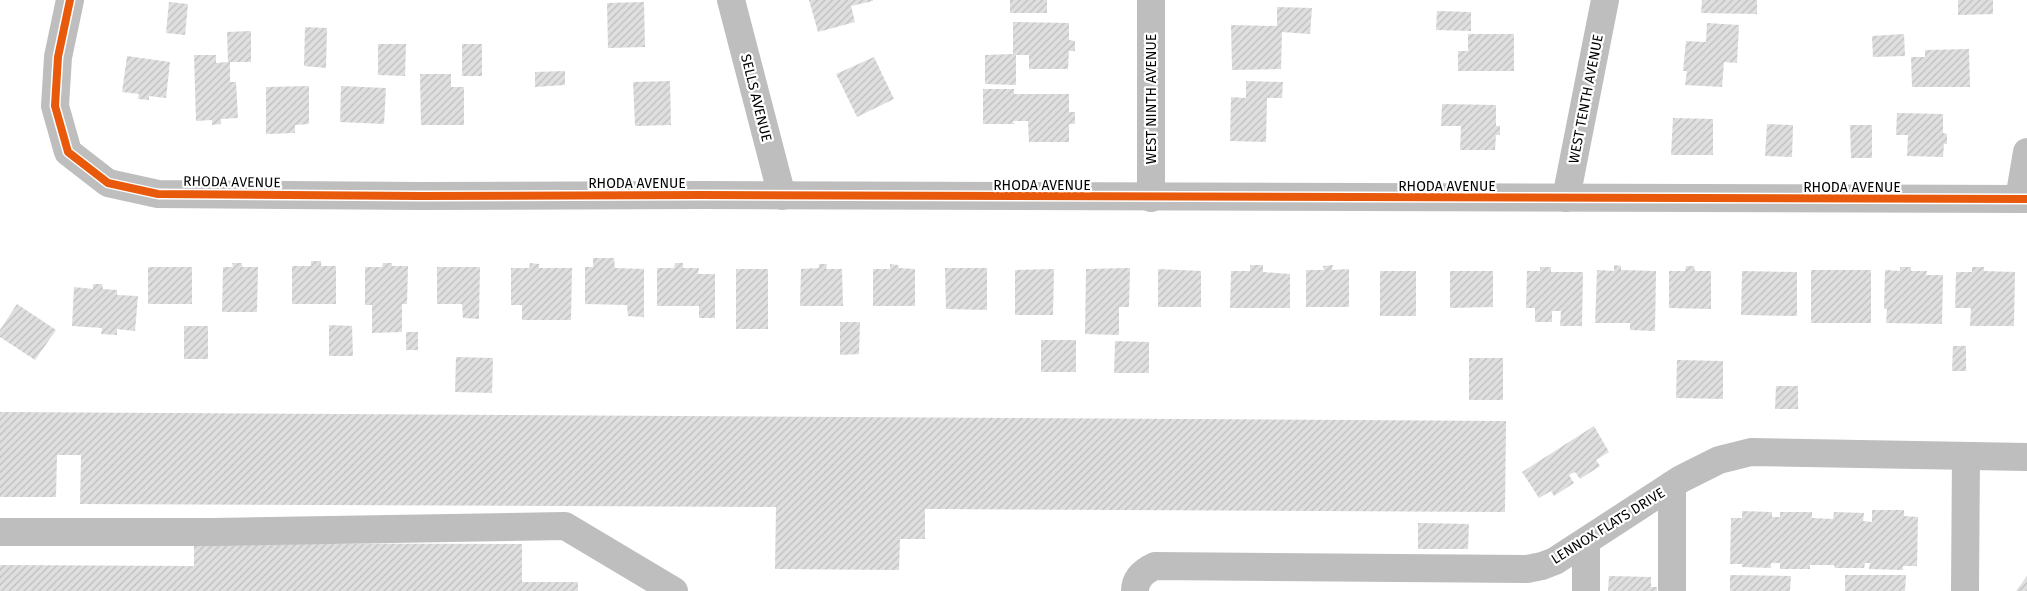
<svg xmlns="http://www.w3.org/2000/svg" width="2027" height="591" viewBox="0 0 2027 591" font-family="'Fira Sans',sans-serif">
	<defs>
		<pattern id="building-hatch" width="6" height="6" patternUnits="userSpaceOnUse" patternTransform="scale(1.25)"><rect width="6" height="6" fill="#dfdfdf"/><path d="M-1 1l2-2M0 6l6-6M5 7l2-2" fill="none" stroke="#bebebe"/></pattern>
	</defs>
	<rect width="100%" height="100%" fill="#fff"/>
	<g fill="url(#building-hatch)">
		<path d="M809,0H873V1L851,6L855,22L818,32Z"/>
		<rect x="1010" y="0" width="37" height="13"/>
		<path d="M1702,0H1757V14L1701,13Z"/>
		<path d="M1958,0H1993V14L1958,15Z"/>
		<path d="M169,2L188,4L185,35L166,33Z"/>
		<path d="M644,2L645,47L608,48L607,3Z"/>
		<path d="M1277,7L1312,8L1310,34L1282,32L1281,69L1232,70L1231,25L1277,26Z"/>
		<path d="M1437,11L1471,12V31L1436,30Z"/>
		<path d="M1013,22L1069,23V40L1075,41V51H1069L1068,69H1029V55H1016V85L985,84V55L1013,54Z"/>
		<path d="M1707,23L1739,25L1737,63L1724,62L1722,87L1685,85L1687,71H1683L1686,41L1706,42Z"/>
		<path d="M305,27L327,28L326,68L304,66Z"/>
		<path d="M251,31V62H230V82H236L238,118L221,119V124L212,125V120L196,121L194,55H216V63L228,62L227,32Z"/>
		<path d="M1468,34H1514V71H1458V51H1468Z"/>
		<path d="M1904,34L1905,56L1873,57L1872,36Z"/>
		<path d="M378,44H406L405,76L378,75Z"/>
		<rect x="462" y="44" width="20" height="32"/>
		<path d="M1969,49L1970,87H1912L1911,57H1925V50Z"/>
		<path d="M127,56L170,62L166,98L149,96V100L138,99L139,94L122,92Z"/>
		<path d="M874,57L894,99L857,117L836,74Z"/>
		<path d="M565,71V85L535,87V72Z"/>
		<path d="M420,74H451V87H464V125H421Z"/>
		<path d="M670,81L671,125L635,126L633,82Z"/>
		<path d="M1246,81L1283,82L1282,98H1267L1266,142L1230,141L1231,97L1246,98Z"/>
		<path d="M309,86V124L295,125V133L266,134V87Z"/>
		<path d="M341,86L386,88L384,124L340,122Z"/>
		<path d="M983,89H1014V94H1069V112H1075V124H1069V142H1029L1028,121H1013L1014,124H983Z"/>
		<path d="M1442,104L1496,105V126H1500V135H1496L1495,150H1460L1461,126H1441Z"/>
		<path d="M1897,113L1943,114V133L1947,134V144H1944L1943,157L1907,156L1908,135H1896Z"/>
		<path d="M1673,118L1713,119V155H1671Z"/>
		<path d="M1767,124L1793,125L1792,157L1765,156Z"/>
		<path d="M1850,125H1872V158H1851Z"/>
		<path d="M593,258H614L615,268L644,269V317L628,316L627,305L585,304V267H593Z"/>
		<path d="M311,261H321V266H336V304H292V266H311Z"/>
		<path d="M232,263H242V267H258L257,312H222L223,267H233Z"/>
		<path d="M383,263H392V266H408L407,304H402V332L372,333V305H365V267H382Z"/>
		<path d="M530,263L539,264V268H572L571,320H522V305H511V268H529Z"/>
		<path d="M675,263H683V268H699L698,274H715V318H699V306H657V268H674Z"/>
		<path d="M819,264H827L826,269H842L843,306H800L801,269L819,268Z"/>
		<path d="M890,264L898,265L899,268L915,269V306H873V269H890Z"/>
		<path d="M1250,265H1263V272L1290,274V308H1230L1231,271H1250Z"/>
		<path d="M1333,265L1332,270L1349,269V307H1306V270H1324L1323,266Z"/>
		<path d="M1614,265L1621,266V270L1656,271L1655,331L1630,330V323H1595L1597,270L1614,271Z"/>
		<path d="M1686,266H1694L1695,271H1711V309L1669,308V271H1685Z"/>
		<rect x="148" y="267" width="44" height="37"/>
		<path d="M437,267H480L479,319L463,318L462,304H437Z"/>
		<path d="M1540,267H1551V272H1583L1582,326H1560L1561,311H1552V322H1535V308H1526L1527,271H1540Z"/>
		<path d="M1900,267H1911V271H1927L1926,275H1943L1942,324L1886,323L1887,309H1884L1885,270L1900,271Z"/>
		<path d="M1972,267H1984V271L2015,272L2014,326H1970L1971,308H1955L1956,272H1972Z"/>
		<path d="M945,268H987V310L946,309Z"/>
		<path d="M1130,268L1129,307H1119V335L1085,334L1086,269Z"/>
		<rect x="736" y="269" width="32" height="60"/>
		<path d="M1054,269L1053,315H1015V270Z"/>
		<path d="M1158,269L1201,271V307H1158Z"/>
		<rect x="1811" y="270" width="60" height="53"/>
		<rect x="1380" y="271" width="36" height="45"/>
		<path d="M1450,271H1493V307L1450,308Z"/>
		<path d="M1742,271L1797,272V316L1741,315Z"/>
		<path d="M93,284H102L103,289L117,290V295L138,296L135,331L117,329V335L101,334L102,328L72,326L74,287L93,289Z"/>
		<path d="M17,304L56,330L35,360L0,337V330Z"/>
		<path d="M840,322H860L859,354L840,355Z"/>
		<path d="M329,325L352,326L353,356H329Z"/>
		<rect x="184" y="326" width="24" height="33"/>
		<rect x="406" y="332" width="12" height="18"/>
		<rect x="1041" y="340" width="35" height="32"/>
		<path d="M1115,341L1149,342V373H1114Z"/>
		<path d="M1953,346H1966V371H1952Z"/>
		<path d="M456,357L493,358L492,393L455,392Z"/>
		<rect x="1469" y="358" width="34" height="42"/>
		<path d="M1677,360L1723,361V399L1676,398Z"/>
		<path d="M1776,386H1798V409H1775Z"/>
		<path d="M0,412L1506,421L1505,512L925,509V539H900L899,570L775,569L776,507L80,504L81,455H57L56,497H0Z"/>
		<path d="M1594,426L1609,452L1596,460L1600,466L1580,479L1575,472L1569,475L1574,483L1554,496L1551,491L1539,498L1522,472Z"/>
		<path d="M1872,510H1904V516L1918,517L1917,566H1903V570L1869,569L1870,563H1865L1864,568H1835L1834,565H1810V569H1780V563H1771V568L1742,567V564H1730L1731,518H1742V511L1772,512V517H1780V512H1812V518L1833,519L1834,512L1864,513L1863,521L1872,522Z"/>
		<path d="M1418,523L1469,524L1468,549H1418Z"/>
		<path d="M194,543L522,544V582H578V591H0V565L194,566Z"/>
		<path d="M1730,575L1791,576L1790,591H1730Z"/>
		<path d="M1845,575H1906L1905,591H1845Z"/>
		<path d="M1609,576L1651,577V587H1657V591H1608Z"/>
		<path d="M2027,576V591H2016Z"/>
	</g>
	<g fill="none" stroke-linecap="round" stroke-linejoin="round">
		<g stroke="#bebebe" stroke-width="28">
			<path d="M70,0L58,57L55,106L68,152L108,183L158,194L420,196L701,195L2027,199"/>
			<path d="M731,0L782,196"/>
			<path d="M1151,0V198"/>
			<path d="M1566,198L1605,0"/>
			<path d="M2019,199L2027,152"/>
			<path d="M1672,485V591"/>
			<path d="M0,532H213L565,526L674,591"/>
			<path d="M1586,542V591"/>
			<path d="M1135,591C1135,578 1144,571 1155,566L1527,569L1542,566L1555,561L1681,479L1719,460L1751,452L2027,457"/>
			<path d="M1965,591L1966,456"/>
		</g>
		<defs>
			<path id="cycleway" d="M70,0L58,57L55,106L68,152L108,183L158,194L420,196L701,195L2027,199"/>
		</defs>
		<use href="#cycleway" stroke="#fff" stroke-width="11"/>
		<use href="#cycleway" stroke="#e8590c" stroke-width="8"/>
	</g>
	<g text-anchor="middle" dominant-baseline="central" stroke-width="4.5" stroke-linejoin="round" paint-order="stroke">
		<g font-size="14" fill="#000" stroke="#fff">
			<text transform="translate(756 98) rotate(76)">SELLS AVENUE</text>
			<text transform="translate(1151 99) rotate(-90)">WEST NINTH AVENUE</text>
			<text transform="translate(1586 99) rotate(-79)">WEST TENTH AVENUE</text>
			<text transform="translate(232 182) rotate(1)">RHODA AVENUE</text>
			<text x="637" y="183">RHODA AVENUE</text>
			<text x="1042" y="185">RHODA AVENUE</text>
			<text x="1447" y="186">RHODA AVENUE</text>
			<text x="1852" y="187">RHODA AVENUE</text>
			<text transform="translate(1608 526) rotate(-32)">LENNOX FLATS DRIVE</text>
		</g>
	</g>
</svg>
